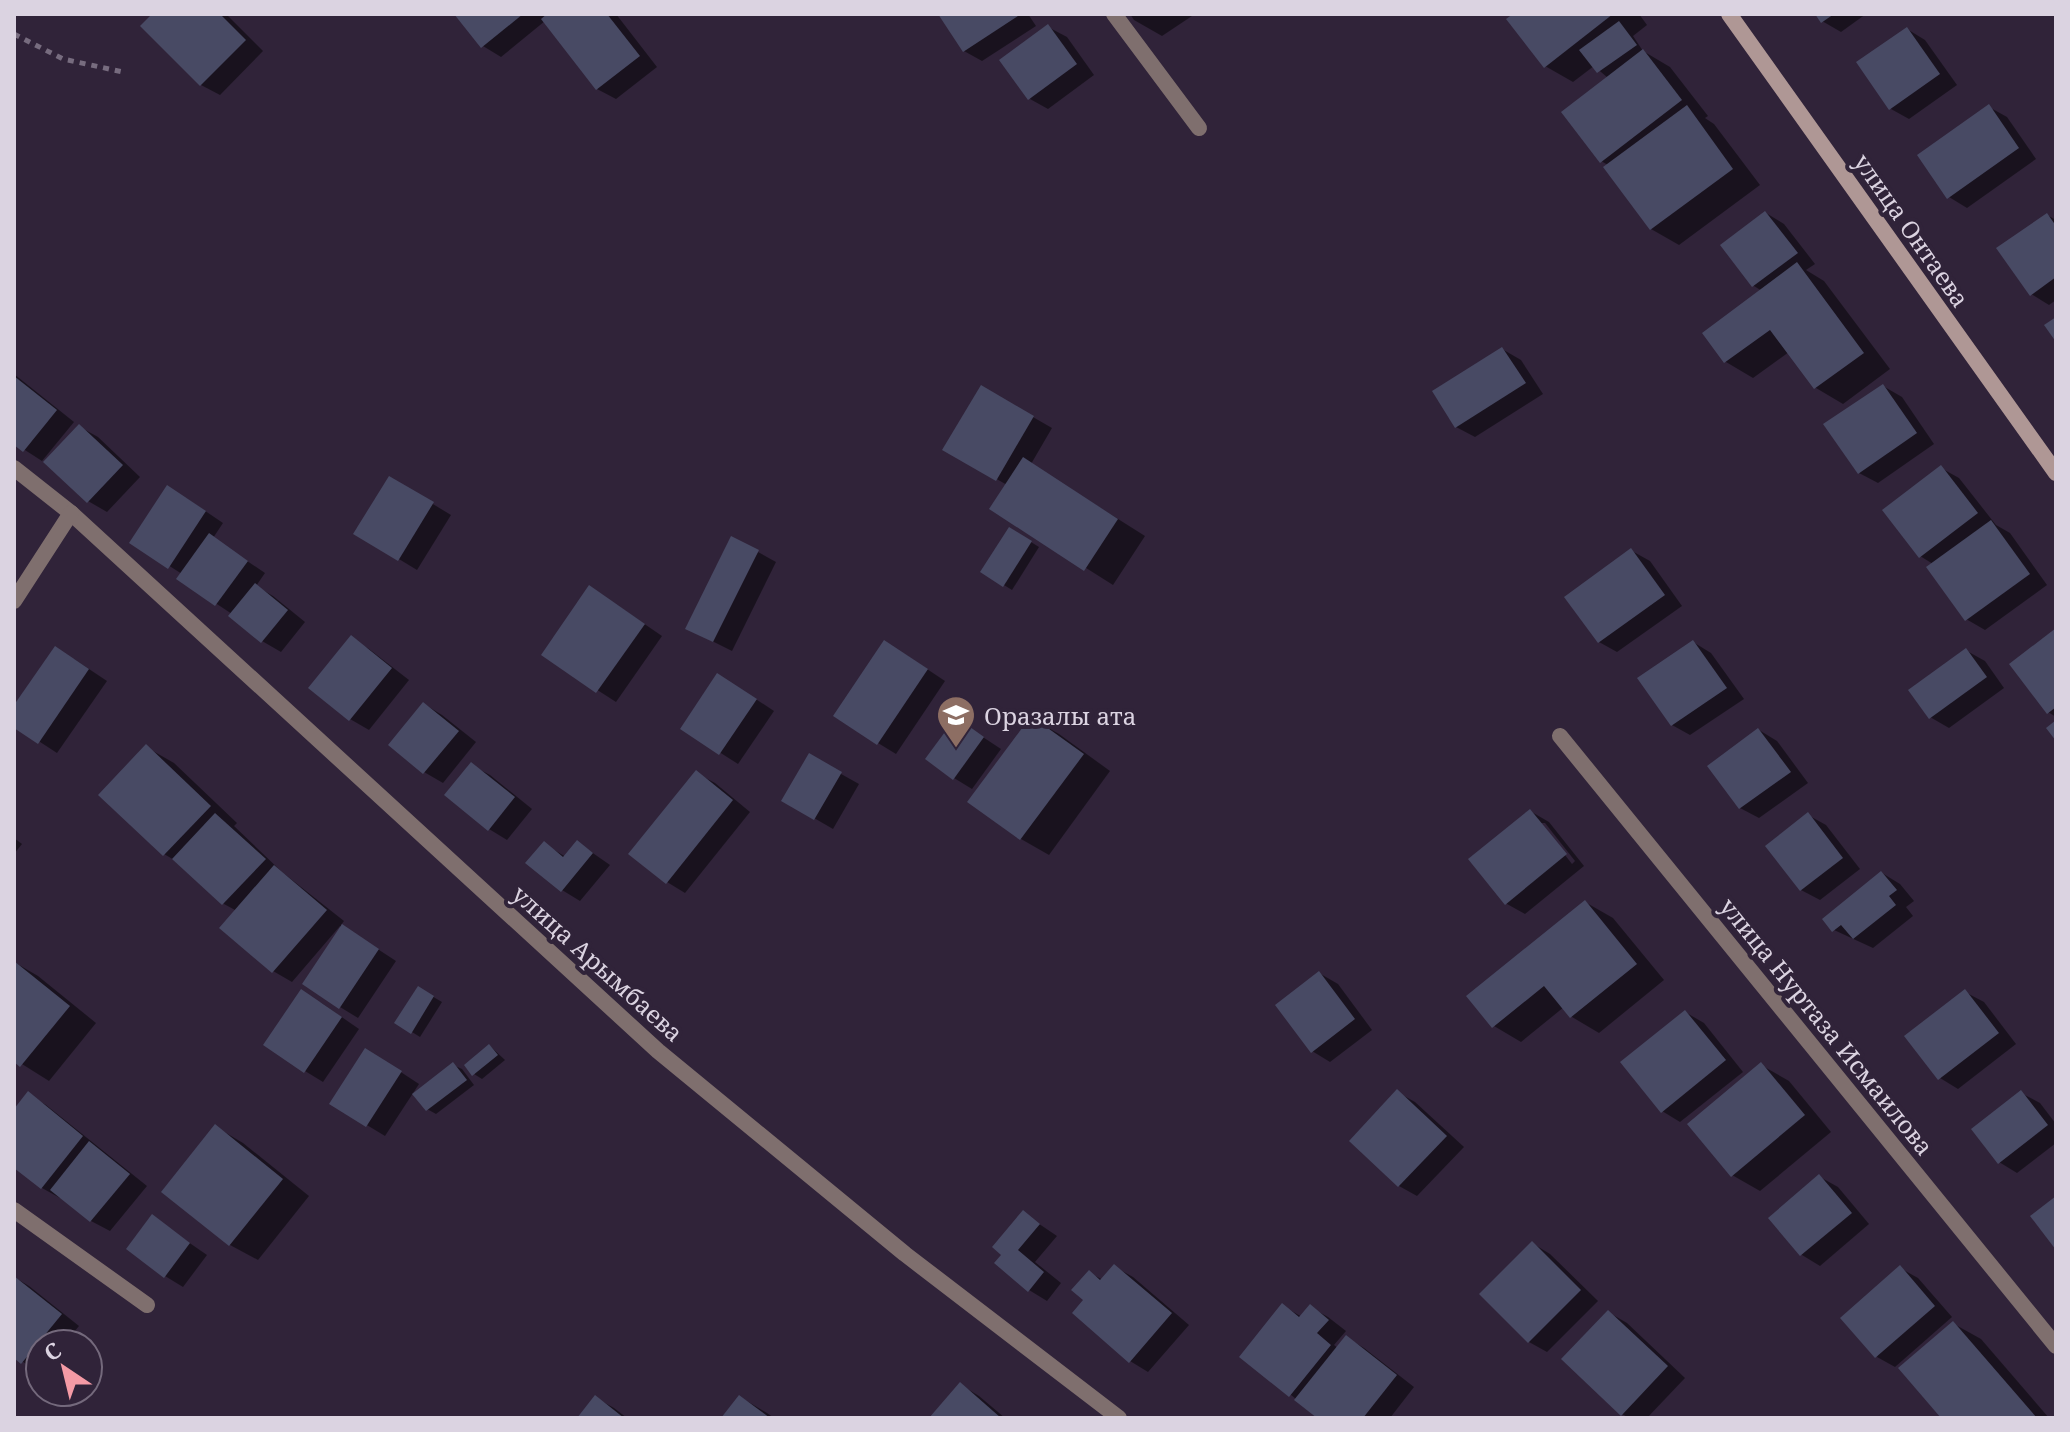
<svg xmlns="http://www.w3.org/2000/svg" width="2070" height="1432" viewBox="0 0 2070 1432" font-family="'Noto Serif',serif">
	<rect width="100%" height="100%" fill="#302339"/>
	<g fill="#0007" fill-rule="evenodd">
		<path d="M155,14H226L263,51L220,95L201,85Z"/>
		<path d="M457,14H616L657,67L616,99L597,89L545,21L501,57L483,46Z"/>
		<path d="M940,14H1028L1036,26L982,61L964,51Z"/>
		<path d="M1130,14H1195L1162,36L1134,20Z"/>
		<path d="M1516,14H1639L1647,25L1633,36L1643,51L1670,67L1708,116L1705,118L1714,124L1760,185L1679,245L1651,229L1608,165L1601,161L1608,78L1594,66L1573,82L1545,66Z"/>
		<path d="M1817,14H1866L1841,32L1822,21Z"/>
		<path d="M1048,27L1067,37L1094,75L1048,109L1030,99Z"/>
		<path d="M1907,29L1925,40L1957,85L1909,119L1891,109Z"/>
		<path d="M1989,107L2007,117L2036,159L1967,208L1949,197Z"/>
		<path d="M1766,213L1784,224L1815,264L1806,270L1824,281L1890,369L1843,404L1816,388L1789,352L1753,378L1726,362L1704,334L1762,291L1754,286L1723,246Z"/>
		<path d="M2047,215L2056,220V300L2049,305L2031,294Z"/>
		<path d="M1502,349L1521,360L1543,394L1475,437L1456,427Z"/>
		<path d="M14,374L74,422L42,461L14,443Z"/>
		<path d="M1883,386L1902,397L1934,444L1878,483L1859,473Z"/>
		<path d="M981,387L1052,428L1031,464L1145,536L1113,585L991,508L1007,485L945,449Z"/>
		<path d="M80,427L98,437L140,477L107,512L88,501Z"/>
		<path d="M1941,468L1959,478L1996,525L2010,533L2047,585L1985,630L1966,619L1933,564L1920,556Z"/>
		<path d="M390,478L451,515L417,570L356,533Z"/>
		<path d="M186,498L223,523L213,538L265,573L256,586L273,596L305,622L281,652L262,641L232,614L179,579L182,574L132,542Z"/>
		<path d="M1010,529L1039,547L1012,590L983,572Z"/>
		<path d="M1632,551L1650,561L1682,606L1617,652L1599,642Z"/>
		<path d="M758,552L776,562L732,651L706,638Z"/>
		<path d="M608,599L662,636L616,702L543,655Z"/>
		<path d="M2056,630V717L2048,712Z"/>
		<path d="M351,638L369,649L409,680L369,730L350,719Z"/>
		<path d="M1693,642L1711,653L1744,699L1690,735L1672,725Z"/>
		<path d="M1967,651L1985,661L2004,688L1949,728L1930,717Z"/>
		<path d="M903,653L945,681L896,754L878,743Z"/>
		<path d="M74,659L107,681L57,753L14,725V709Z"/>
		<path d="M736,686L774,711L738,764L683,729Z"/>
		<path d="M424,704L442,715L476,742L443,783L424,772Z"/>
		<path d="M1031,718L1059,734L1110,771L1049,855L1021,839L970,802Z"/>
		<path d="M957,720L1001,749L972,789L954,778Z"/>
		<path d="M1759,730L1777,741L1808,783L1759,818L1740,808Z"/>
		<path d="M146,747L174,763L237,823L234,826L282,872L344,921L341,925L396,961L358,1018L340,1007L342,928L340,926L292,982L273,971L235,910L224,904L181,864L164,854Z"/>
		<path d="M809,756L859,784L833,829L783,800Z"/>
		<path d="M471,765L490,775L532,809L507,840L489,829Z"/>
		<path d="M696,773L715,783L750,812L685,893L667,882Z"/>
		<path d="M1530,811L1549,822L1584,866L1525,914L1507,904L1471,859ZM1540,823H1545L1575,861L1572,864Z"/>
		<path d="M1808,815L1826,825L1860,869L1820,900L1801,890Z"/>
		<path d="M14,838L22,844L14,854Z"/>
		<path d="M577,842L610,865L580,901L562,890L544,844L566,857Z"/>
		<path d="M1882,873L1900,884L1914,901L1906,907L1913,916L1873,948L1834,930Z"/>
		<path d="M1585,902L1613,918L1664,980L1599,1033L1572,1017L1564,1007L1521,1042L1494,1026Z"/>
		<path d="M14,962L38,976L96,1023L49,1081L14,1059Z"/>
		<path d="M1319,973L1338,984L1372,1030L1330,1062L1312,1051Z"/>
		<path d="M418,988L442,1002L420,1037L396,1022Z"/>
		<path d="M1965,992L1984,1002L2016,1044L1958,1089L1940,1078Z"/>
		<path d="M320,1002L359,1029L323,1082L305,1071Z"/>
		<path d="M1685,1012L1704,1023L1743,1072L1680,1122L1662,1111Z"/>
		<path d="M490,1046L505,1060L482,1079L474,1074Z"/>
		<path d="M384,1061L419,1084L385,1136L332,1104Z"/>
		<path d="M453,1065L462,1069L474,1085L436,1114L427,1109Z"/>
		<path d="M1761,1065L1789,1081L1831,1132L1760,1191L1732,1175Z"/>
		<path d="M1397,1092L1415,1102L1464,1147L1417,1196L1399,1186Z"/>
		<path d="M2021,1093L2040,1103L2056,1124V1143L2017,1173L1999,1162Z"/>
		<path d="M28,1094L46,1105L147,1186L110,1231L91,1221L61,1197L60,1198L42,1188L14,1165V1112Z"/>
		<path d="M216,1127L243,1143L309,1196L258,1260L230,1245Z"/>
		<path d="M1820,1177L1838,1187L1869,1224L1820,1266L1802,1255L1771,1219Z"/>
		<path d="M1023,1213L1057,1236L1035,1262L1061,1283L1047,1301L1029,1290L1004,1254Z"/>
		<path d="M152,1217L207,1255L183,1287L165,1276Z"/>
		<path d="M1532,1243L1550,1254L1598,1301L1547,1352L1529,1342Z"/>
		<path d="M1115,1267L1133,1277L1189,1325L1148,1372L1130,1361L1085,1300L1090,1273L1103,1280Z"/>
		<path d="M1900,1268L1918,1278L1952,1317L1895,1367L1877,1357Z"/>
		<path d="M14,1277L29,1286L79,1326L64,1344H40V1373L14,1356Z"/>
		<path d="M1283,1306L1302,1317L1310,1307L1328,1317L1346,1331L1334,1345L1338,1348L1346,1337L1364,1348L1414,1387L1390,1418H1320L1242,1356Z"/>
		<path d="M1608,1312L1627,1323L1685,1378L1647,1418H1629L1622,1414Z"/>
		<path d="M1954,1324L1981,1339L2049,1418H1944Z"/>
		<path d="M961,1385L979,1396L1005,1418H931Z"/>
		<path d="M740,1397L767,1413L774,1418H724Z"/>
		<path d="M596,1398L614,1408L627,1418H579Z"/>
	</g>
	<g fill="#484a64">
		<path d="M152,14H220L246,40L200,86L140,26Z"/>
		<path d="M454,14H523L481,48Z"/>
		<path d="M547,14H607L640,56L596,90L541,19Z"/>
		<path d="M938,14H1021L963,52Z"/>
		<path d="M1513,14H1613L1544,68L1506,19Z"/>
		<path d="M1815,14H1834L1821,23Z"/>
		<path d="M1619,21L1637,45L1597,73L1579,50Z"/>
		<path d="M1048,24L1077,64L1028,100L999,60Z"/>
		<path d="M1907,27L1940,74L1889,110L1856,62Z"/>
		<path d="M1643,49L1682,100L1600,163L1561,112Z"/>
		<path d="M1989,104L2019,148L1947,199L1917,155Z"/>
		<path d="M1687,105L1733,169L1650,230L1603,167Z"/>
		<path d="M1765,211L1798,253L1752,287L1720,245Z"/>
		<path d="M2047,213L2056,226V277L2030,296L1996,248Z"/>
		<path d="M1797,262L1864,353L1814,389L1770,330L1724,363L1702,333Z"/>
		<path d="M2056,317V342L2044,325Z"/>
		<path d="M1502,347L1526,383L1455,428L1432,391Z"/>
		<path d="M14,376L57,410L23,452L14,445Z"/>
		<path d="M1883,384L1917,433L1858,474L1823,424Z"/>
		<path d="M981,385L1034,416L996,481L942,450Z"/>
		<path d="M79,424L123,465L87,503L43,462Z"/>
		<path d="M1023,457L1118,519L1084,571L989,509Z"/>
		<path d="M1941,465L1978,513L1919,558L1882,510Z"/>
		<path d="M389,476L434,502L398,561L353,534Z"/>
		<path d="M167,485L206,511L168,569L129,543Z"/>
		<path d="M1991,520L2030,574L1965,621L1926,567Z"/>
		<path d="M1009,527L1032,541L1003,587L980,572Z"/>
		<path d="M209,533L248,561L215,606L176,579Z"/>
		<path d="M731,536L759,550L713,642L685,629Z"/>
		<path d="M1631,548L1665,595L1598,643L1564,597Z"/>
		<path d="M255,583L288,610L261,643L228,616Z"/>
		<path d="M589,585L645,624L596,693L541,655Z"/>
		<path d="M2056,628V707L2047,714L2009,664Z"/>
		<path d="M351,635L392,668L349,721L308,688Z"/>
		<path d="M884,640L928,669L877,745L833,716Z"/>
		<path d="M1693,640L1727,688L1671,726L1637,678Z"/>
		<path d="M55,646L89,669L38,744L14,728V705Z"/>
		<path d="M1966,648L1987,677L1929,719L1908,690Z"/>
		<path d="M717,673L757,699L719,755L680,729Z"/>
		<path d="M423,702L459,731L423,774L388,745Z"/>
		<path d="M1031,716L1084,754L1020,840L967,802Z"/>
		<path d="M956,717L984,737L953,780L925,759Z"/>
		<path d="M2056,720V741L2046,728Z"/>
		<path d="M1758,728L1791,772L1739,809L1707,766Z"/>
		<path d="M146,744L211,806L163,856L98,795Z"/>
		<path d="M809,753L842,772L814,820L781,801Z"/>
		<path d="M471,762L515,797L488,831L444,795Z"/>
		<path d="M696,770L733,800L666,884L628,854Z"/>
		<path d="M1530,809L1567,854L1505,905L1468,859Z"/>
		<path d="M1808,812L1843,858L1800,891L1765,846Z"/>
		<path d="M215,813L266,859L222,905L172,859Z"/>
		<path d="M577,840L593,853L561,892L525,863L544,841L563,857Z"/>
		<path d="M274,865L327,910L272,973L219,928Z"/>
		<path d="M1881,871L1897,890L1889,896L1896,905L1853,939L1841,925L1832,932L1822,919Z"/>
		<path d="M1585,900L1637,964L1570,1018L1544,986L1492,1028L1466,996Z"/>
		<path d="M342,924L379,949L339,1009L302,984Z"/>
		<path d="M14,961L70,1006L20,1067L14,1062Z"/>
		<path d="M1319,971L1355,1019L1311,1053L1275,1005Z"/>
		<path d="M418,986L434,996L411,1034L394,1023Z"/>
		<path d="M301,989L342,1017L304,1073L263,1045Z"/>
		<path d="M1965,989L1999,1033L1938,1080L1904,1036Z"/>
		<path d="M1685,1010L1726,1060L1661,1113L1620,1062Z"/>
		<path d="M489,1044L498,1055L472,1076L464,1065Z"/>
		<path d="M365,1048L402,1071L366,1127L329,1104Z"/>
		<path d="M453,1062L467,1080L426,1111L412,1094Z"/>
		<path d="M1761,1062L1805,1115L1731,1177L1687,1124Z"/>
		<path d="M1397,1089L1447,1136L1398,1187L1349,1141Z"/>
		<path d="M2021,1090L2048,1125L1998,1164L1971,1129Z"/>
		<path d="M28,1091L83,1136L41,1189L14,1168V1109Z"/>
		<path d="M215,1124L283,1179L229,1246L161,1192Z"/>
		<path d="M89,1141L130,1174L90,1222L50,1190Z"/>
		<path d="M1819,1174L1852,1213L1800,1256L1768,1218Z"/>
		<path d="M2056,1196V1250L2030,1216Z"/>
		<path d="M1023,1210L1040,1224L1018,1250L1044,1272L1028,1292L994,1263L1001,1255L992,1247Z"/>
		<path d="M152,1214L190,1243L164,1278L126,1249Z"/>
		<path d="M1532,1241L1581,1290L1528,1343L1479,1294Z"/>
		<path d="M1114,1264L1172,1313L1129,1363L1072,1313L1083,1300L1071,1290L1089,1270L1100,1280Z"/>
		<path d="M1900,1265L1935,1306L1875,1358L1840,1318Z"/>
		<path d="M14,1276L62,1314L21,1364L14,1358Z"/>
		<path d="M1282,1303L1299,1317L1310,1304L1329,1320L1317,1333L1331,1345L1289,1397L1239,1357Z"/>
		<path d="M1608,1310L1668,1366L1621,1416L1561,1359Z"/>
		<path d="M1953,1321L2037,1418H1941L1898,1368Z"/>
		<path d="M1346,1335L1397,1375L1363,1418H1317L1294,1400Z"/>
		<path d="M960,1382L1001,1418H929Z"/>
		<path d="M595,1395L624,1418H577Z"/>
		<path d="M739,1395L770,1418H721Z"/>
	</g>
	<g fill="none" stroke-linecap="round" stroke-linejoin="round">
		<path stroke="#776c7f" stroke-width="5" stroke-dasharray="6 6" stroke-linecap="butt" d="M14,34L63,59L123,72"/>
		<g stroke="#7f6f6e" stroke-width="16">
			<path d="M1114,14L1199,128"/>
			<path d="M14,468L71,513L658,1051L905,1254L1119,1418"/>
			<path d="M14,601L71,513"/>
			<path d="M1560,736L2056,1346"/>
			<path d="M14,1210L147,1305"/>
		</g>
		<path stroke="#af9795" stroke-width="16" d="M1729,14L2056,473"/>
	</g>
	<defs>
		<symbol id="school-pin" viewBox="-11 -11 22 30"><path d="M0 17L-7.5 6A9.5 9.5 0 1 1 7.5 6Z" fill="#8d6e63" stroke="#302339"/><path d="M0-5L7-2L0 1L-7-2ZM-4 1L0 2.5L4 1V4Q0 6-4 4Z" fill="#fff"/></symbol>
	</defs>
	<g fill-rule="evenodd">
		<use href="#school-pin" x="934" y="693" width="44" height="60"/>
	</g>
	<g text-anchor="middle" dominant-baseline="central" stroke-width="8" stroke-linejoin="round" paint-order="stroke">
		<g font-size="24" fill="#dbd3e1" stroke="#302339">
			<text transform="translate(1912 230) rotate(55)">улица Онтаева</text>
			<text transform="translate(598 963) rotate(42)">улица Арымбаева</text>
			<text transform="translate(1827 1026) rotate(51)">улица Нуртаза Исмаилова</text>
		</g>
		<g font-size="24" fill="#dbd3e1" stroke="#302339" text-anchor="start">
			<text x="984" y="715">Оразалы ата</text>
		</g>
	</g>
	<rect width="2070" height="1432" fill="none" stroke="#dbd3e1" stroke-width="32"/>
	<g transform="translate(64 1368) rotate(325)"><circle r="38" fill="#302339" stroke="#74697c" stroke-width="2"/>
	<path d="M0-6L14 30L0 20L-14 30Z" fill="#f49aa5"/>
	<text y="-12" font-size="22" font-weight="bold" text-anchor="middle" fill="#dbd3e1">С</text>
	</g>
</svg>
